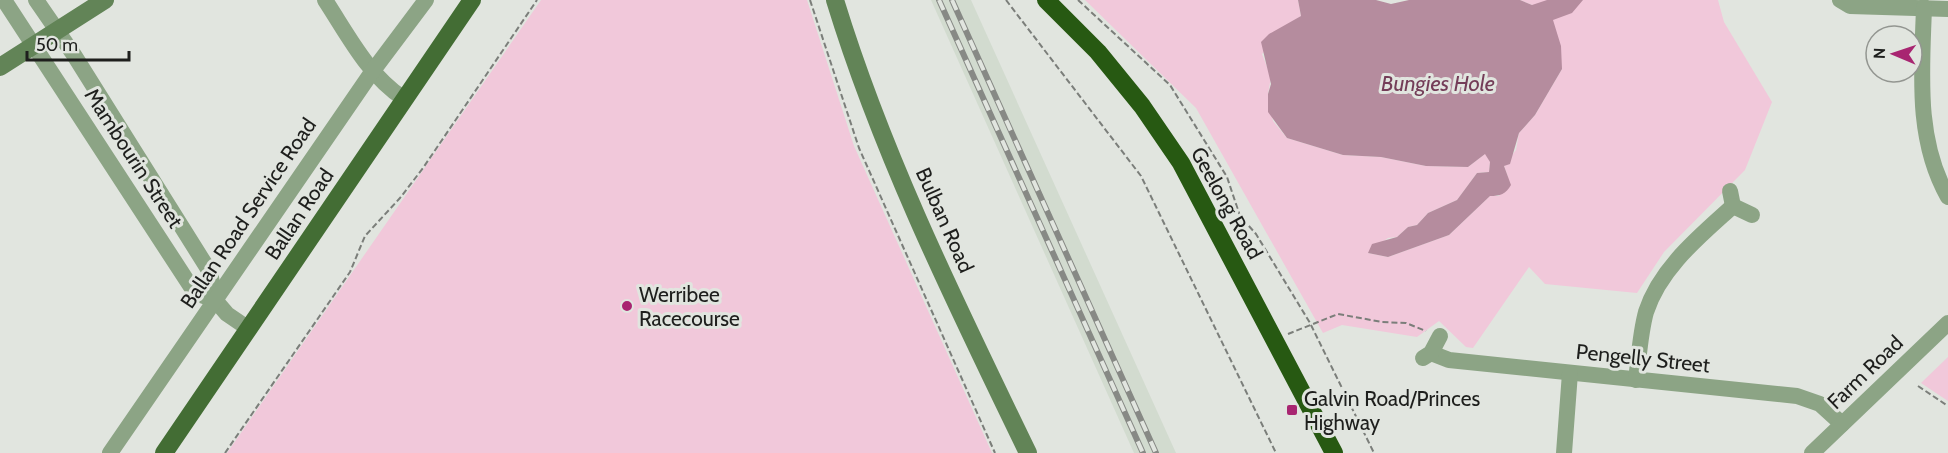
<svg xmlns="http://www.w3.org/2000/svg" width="1948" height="453" viewBox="0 0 1948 453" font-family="Cabin,sans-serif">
	<rect width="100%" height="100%" fill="#e1e5df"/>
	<path fill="#d2dbcf" d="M931,0H971L1176,453H1134Z"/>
	<g fill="#f1c8da">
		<path d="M541,0H807L854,146L992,453H227Z"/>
		<path d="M1085,0H1298L1301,16L1291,23L1262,54L1271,77L1268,94L1273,121L1287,138L1343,155L1381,157L1426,166L1468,167L1486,153L1490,162L1489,172L1477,173L1457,200L1428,213L1417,225L1408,227L1397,237L1388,238L1368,253L1388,257L1449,235L1490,196H1499L1508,177L1504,166L1516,150L1519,133L1535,115L1562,69L1532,5L1520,0H1718L1724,22L1772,102L1745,170L1664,252L1637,293L1545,284L1529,267L1473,348L1466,347L1439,321L1417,337L1342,325L1323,333L1196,108Z"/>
		<path d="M1948,357V401L1921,383Z"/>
	</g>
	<path fill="#b58c9e" d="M1298,0H1376L1391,4L1409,0H1520L1532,5L1547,0H1583L1572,13L1553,20L1561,46L1562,69L1535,115L1519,133L1510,164L1504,166L1511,185C1506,194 1500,196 1490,196L1449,235L1388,257L1368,253L1372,244L1397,237L1408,227L1417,225L1428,213L1457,200L1477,173L1489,172L1490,162L1485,154L1468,167L1426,166L1381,157L1343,155L1287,138L1268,112V94L1271,84L1261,42L1269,34L1301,16Z"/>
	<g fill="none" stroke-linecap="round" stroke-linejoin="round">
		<g stroke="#7b7e7a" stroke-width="2" stroke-dasharray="6 3" stroke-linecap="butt">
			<path d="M810,0L859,148L995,453"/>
			<path d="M1006,0L1141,176L1276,453"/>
			<path d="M1078,0L1170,85L1227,177L1240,216L1256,234L1310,323L1374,453"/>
			<path d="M1288,334L1338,314L1382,322L1406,323L1426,331"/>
			<path d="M1918,386L1948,406"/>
			<path d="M225,453L350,272L365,236L400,198L423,168L537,0"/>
		</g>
		<g stroke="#8ca485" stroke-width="16">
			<path d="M4,0L195,293L215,300L227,314L249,329"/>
			<path d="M36,0L74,55L210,272L215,300"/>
			<path d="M325,0C348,35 368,75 403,98"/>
			<path d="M1840,0L1850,6L1948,9"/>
			<path d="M1924,7C1922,71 1915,139 1948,197"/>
			<path d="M1730,191L1733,206L1752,215"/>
			<path d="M1431,353L1449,360L1797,396L1820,404L1842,424"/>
			<path d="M1423,358L1431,353L1440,336"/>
			<path d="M1636,380C1639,357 1640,334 1646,312C1660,268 1700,236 1733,206"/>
			<path d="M110,453L372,72L426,0"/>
			<path d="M1564,453L1570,373"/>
			<path d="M1812,453L1948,323"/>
		</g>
		<g stroke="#628457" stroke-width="18">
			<path d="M835,0C883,157 957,306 1028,453"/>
			<path d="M0,67L105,0"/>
		</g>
		<path stroke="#436d34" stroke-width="18" d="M164,453L472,0"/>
		<path stroke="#275912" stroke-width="18" d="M1046,0L1098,52L1142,106L1181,163L1334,453"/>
		<defs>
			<g id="rail">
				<path d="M939,0L1143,453"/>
				<path d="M952,0L1156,453"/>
			</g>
		</defs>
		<use href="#rail" stroke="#878985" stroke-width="6"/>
		<use href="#rail" stroke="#e1e5df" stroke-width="4" stroke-dasharray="11" stroke-linecap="butt"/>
	</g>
	<g fill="#a82571" stroke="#e1e5df" stroke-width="2">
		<circle cx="627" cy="306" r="6"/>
		<rect x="1286" y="404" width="12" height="12" rx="3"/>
	</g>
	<g text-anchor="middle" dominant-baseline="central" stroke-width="6" stroke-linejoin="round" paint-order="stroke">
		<g font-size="21" fill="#1e1f1d" stroke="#e1e5df">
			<text transform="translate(134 158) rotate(57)">Mambourin Street</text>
			<text transform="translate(1227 203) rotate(61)">Geelong Road</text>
			<text transform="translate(248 213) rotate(-56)">Ballan Road Service Road</text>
			<text transform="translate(299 214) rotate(-56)">Ballan Road</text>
			<text transform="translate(945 220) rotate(66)">Bulban Road</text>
			<text transform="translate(1643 358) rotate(6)">Pengelly Street</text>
			<text transform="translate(1865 372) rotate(-44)">Farm Road</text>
		</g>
		<g font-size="21" fill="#1e1f1d" stroke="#e1e5df" text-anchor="start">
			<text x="639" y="294">Werribee<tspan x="639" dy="24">Racecourse</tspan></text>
			<text x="1304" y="398">Galvin Road/Princes<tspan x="1304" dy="24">Highway</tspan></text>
		</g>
		<g font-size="22" font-style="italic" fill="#743d58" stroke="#e1e5df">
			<text x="1438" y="83">Bungies Hole</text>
		</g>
	</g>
	<g transform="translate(1894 54) rotate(272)"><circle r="28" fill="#e1e5df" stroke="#939691" stroke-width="1.5"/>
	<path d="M0-4.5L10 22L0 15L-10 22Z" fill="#a82571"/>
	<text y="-9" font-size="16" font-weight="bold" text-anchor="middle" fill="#1e1f1d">N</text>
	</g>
	<path d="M27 51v9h102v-9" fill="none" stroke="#1e1f1d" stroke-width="3"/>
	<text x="36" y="51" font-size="18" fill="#1e1f1d" stroke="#e1e5df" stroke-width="4.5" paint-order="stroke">50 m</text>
</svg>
